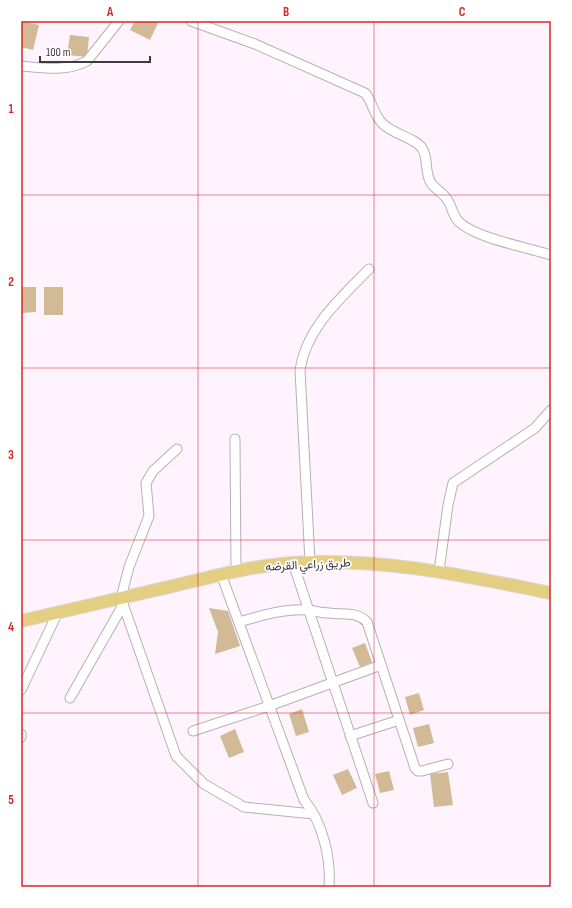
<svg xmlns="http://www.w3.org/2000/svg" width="572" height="908" viewBox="0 0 572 908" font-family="'Sofia Sans Condensed',Vazirmatn,sans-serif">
	<rect width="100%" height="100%" fill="#fff4fe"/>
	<g fill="#d2ba96">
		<path d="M21,21L39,25L33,50L21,47Z"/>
		<path d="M135,21H159L150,40L130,30Z"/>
		<path d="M70,35L89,37L87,57L67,55Z"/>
		<path d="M21,287H36V312L21,313Z"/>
		<rect x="44" y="287" width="19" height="28"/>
		<path d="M209,608L228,611L240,646L215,654L218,632Z"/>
		<path d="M365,643L372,662L360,667L352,648Z"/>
		<path d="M419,693L424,710L410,715L405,697Z"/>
		<path d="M302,709L309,732L296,736L289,714Z"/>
		<path d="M429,724L434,743L418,747L413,728Z"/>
		<path d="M235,729L244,752L229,758L220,736Z"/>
		<path d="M348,769L357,788L342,795L333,775Z"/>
		<path d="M389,771L394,790L380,793L375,774Z"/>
		<path d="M448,772L453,805L434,807L430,774Z"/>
	</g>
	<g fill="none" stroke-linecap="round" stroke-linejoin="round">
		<defs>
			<g id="minor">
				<path d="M191,21L255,44L365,93C373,102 372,113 383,124C393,134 415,138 422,148C429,159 424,172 431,183C435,189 442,192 446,198C452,205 452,215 459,222C478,239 526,247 551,255"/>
				<path d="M21,66C42,68 67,72 87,61L119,21"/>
				<path d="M235,439L236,571"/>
				<path d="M177,449L153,471L146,483L149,516L129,567L121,598L176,756L204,784L244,807L313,814"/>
				<path d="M310,562L300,370C306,328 341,298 369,269"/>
				<path d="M293,563L373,803"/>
				<path d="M439,571L448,505L453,483L535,428L551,410"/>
				<path d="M221,574L304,800C323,822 331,859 329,887"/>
				<path d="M239,622C260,616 285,608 308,610C315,611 322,613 329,613C343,615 356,611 367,622L415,768L418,771H422L448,764"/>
				<path d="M21,690L58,612"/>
				<path d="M70,698L123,605"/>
				<path d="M193,731L269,706L381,665"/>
				<path d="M21,734V737"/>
				<path d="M350,736L399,720"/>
			</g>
			<path id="major" d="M21,621C67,610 114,600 160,589C203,579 248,566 293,563C381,557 466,576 551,593"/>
		</defs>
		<use href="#minor" stroke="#b8afb8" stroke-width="11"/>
		<use href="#major" stroke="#d9d8d9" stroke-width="14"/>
		<use href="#minor" stroke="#fff" stroke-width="9"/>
		<use href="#major" stroke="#e3ce81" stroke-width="12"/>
	</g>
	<path fill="none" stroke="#d62828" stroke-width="1" stroke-opacity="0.55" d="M198,21V887M374,21V887M21,195H551M21,368H551M21,540H551M21,713H551"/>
	<g text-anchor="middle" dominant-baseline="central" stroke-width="3.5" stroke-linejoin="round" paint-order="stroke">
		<g font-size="12" fill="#3f3b3f" stroke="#fff">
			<text transform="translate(308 565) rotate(-3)">طريق زراعي القرضه</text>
		</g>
	</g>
	<rect width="572" height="908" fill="none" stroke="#ffffff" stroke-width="44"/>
	<path d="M40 56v6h110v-6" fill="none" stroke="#3f3b3f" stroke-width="2"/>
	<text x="46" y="56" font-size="12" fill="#3f3b3f" stroke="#ffffff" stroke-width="3" paint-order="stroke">100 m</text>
	<rect x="22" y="22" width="528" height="864" fill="none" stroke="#d62828" stroke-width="1.5"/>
	<g font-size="13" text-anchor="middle" font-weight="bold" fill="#d62828">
		<text x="110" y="16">A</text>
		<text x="286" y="16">B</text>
		<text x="462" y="16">C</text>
		<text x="11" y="113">1</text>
		<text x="11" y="286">2</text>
		<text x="11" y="459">3</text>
		<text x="11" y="631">4</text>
		<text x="11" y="804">5</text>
	</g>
</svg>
